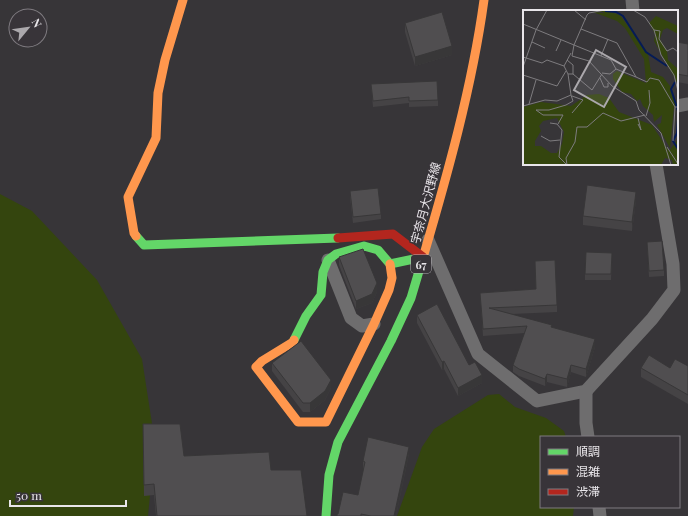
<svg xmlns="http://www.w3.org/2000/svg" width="688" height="516" viewBox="0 0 688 516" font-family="'Playfair Display','Noto Sans JP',serif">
	<rect width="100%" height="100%" fill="#373538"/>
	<g fill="#34450e">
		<path d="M0,194L32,211L97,280L142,359L155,443L148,516H0Z"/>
		<path d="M499,394L515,407L546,418L564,431L566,437H541V507H574L573,516H397L422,447L434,429L488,395Z"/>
	</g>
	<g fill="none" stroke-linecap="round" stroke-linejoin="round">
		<g stroke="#6e6d6e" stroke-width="13">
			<path d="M632,0L633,11"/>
			<path d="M677,106L688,104"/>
			<path d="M428,240L478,354L537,401L586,391L652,319L674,290L673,264L656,164"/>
			<path d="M328,260L351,318L362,326L374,324"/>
			<path d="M586,391V423L588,437"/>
			<path d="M599,507L600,516"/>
		</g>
		<g stroke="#63d668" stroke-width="9">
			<path d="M136,236L144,245L338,238"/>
			<path d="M294,340L306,316L321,295L323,272L328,260L336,254L364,246L378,250L390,264L423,257"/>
			<path d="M326,516L329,475L338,442L391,341L411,298L422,261"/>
		</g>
		<g stroke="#ff974d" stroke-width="9">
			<path d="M136,236L134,233L128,197L156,138L158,93L165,60L183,0"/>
			<path d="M422,261C447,176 472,88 484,0"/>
			<path d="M294,340L293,342L262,361L256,367L298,422H326L374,324L389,290L392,278L390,264"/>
		</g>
		<path stroke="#b3261e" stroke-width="9" d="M338,238L393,234L423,257"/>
	</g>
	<g fill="#454345">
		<path d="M405,23L452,55L415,66L405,32Z"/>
		<path d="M677,42L688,44V84L677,82Z"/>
		<path d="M371,84L438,100V106L409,107V103L373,107Z"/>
		<path d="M350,191L381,214V219L353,223L350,197Z"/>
		<path d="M636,200L632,231L583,225V216Z"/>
		<path d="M647,242L664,270V276L649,277Z"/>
		<path d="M612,253L611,280H585V274Z"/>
		<path d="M339,257L377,292L372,303L356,309L339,265Z"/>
		<path d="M535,261L557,305V312L512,314L552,327L595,347L586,377L571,372L567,387L547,382L545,386L519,376L513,372V365L525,333L483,336L480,293L536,289Z"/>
		<path d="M417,315L469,365L482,383L458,396L444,369L442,370L417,323Z"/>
		<path d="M272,363L331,388L325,400L310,412H303L272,371Z"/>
		<path d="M688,366V404L641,377V368H670Z"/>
		<path d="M143,424L184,456L271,470L307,516H156L154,495L144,496Z"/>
		<path d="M409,454L396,516H337L358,495L364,469L363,468V461Z"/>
	</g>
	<g fill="#383738">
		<path d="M452,46V55L415,66V57Z"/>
		<path d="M636,192V200L632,231V222Z"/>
		<path d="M377,283V292L372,303L356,309V301Z"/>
		<path d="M595,339V347L586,377V369Z"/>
		<path d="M444,361V369L442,370V362Z"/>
		<path d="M571,365V372L567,387V379Z"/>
		<path d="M547,374V382L545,386V379Z"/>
		<path d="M482,375V383L458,396V388Z"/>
		<path d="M331,380V388L325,400L310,412V403Z"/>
		<path d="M409,447V454L396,516H394Z"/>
	</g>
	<g fill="#504e50" stroke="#383738">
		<path d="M442,12L452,46L415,57L405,23Z"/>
		<path d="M677,42L688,44V76L677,74Z"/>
		<path d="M437,81L438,100L409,101V97L373,101L371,84Z"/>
		<path d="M587,185L636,192L632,222L583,216Z"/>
		<path d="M378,188L381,214L353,217L350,191Z"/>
		<path d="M662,241L664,270L649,271L647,242Z"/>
		<path d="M363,249L377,283L372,294L356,301L339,257Z"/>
		<path d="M586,252L612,253L611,274H585Z"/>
		<path d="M555,260L557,305L489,308L552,325L551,327L595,339L586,369L571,365L567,379L547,374L545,379L519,369L513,365L527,326L483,329L480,293L536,289L535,261Z"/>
		<path d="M437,304L469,365L475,362L482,375L458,388L444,361L442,362L417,315Z"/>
		<path d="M301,341L331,380L325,391L310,403H303L272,363Z"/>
		<path d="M649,355L670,368L675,359L688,366V395L641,368Z"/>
		<path d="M143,424H180L184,456L269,452L271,470H301L307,516H157L154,484L144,485Z"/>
		<path d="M368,437L409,447L394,516H371L361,514V516H337V514H338L343,492L358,495L365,462L363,461Z"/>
	</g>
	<g text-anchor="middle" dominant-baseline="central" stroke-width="3" stroke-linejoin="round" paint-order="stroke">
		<rect fill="#383439" stroke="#b4b1b5" stroke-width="1" x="411" y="255" width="20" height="18" rx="3"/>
		<g font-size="11" font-weight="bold" fill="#e9e6ea">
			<text x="421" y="264">67</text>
		</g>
		<g font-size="12" fill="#e9e6ea" stroke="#383439">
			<text transform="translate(425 203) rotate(-75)">宇奈月大沢野線</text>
		</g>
	</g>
	<g transform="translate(523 10)">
		<rect width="155" height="155" fill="#373538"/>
		<path d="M67,0H81L97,5L125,44L128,62L140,67L147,76L154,95L151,97L147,138L134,115L138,113L139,105L131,112L130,105L120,96L117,89L114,91L108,84L99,82L90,69V64L94,61L123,73L121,49L102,18L94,11L70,2L80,3L81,2ZM133,6L155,16V24L144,18L140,20L137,29L144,41L145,50L155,59V74L131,31L132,24L126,13ZM76,84L86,88L96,102L129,115L146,141L155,129V155H150L149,150L142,148L138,155H0V97L18,92L48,96L64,85ZM34,108L41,122L39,134L34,143H28L18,136H12V131L18,121L16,116L20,111Z" fill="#34450e" fill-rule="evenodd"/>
		<path fill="none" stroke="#051b56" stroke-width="2" d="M82,1L93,2L100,6L123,42L144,56M152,72L148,79L155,101M155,110L154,123L150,131L155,139"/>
		<path fill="none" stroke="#7e7c7f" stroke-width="1" d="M51,0L63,10M110,0L122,7L131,20L138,45L151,65L155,81M0,14L51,35L49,46L66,51L89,76L113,91L116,100L138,123L148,155M58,19L94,33L113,67L93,59L88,50L51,35L64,5L66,3L82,0M131,20L137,21L136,29L144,41L150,38L155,42M9,32L22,38M33,41L38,30M78,46L85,29M0,47L19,53L24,50L41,56M44,50L50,55V64H45M0,57L13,20L24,0M79,63L87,64L93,59M50,64L69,80L79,64M0,65L34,76L43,61M113,67L124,72L127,68L136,70L152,97H155M77,68L81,77H85V73M6,94L13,70M0,96L22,90L34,91L48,85L45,64L41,56L48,43M49,103L60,90L49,86M123,106L127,93L126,80M27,113L34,114L39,120L36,147L44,155M35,114L40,105H20L13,100H26L43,95L50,91L48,85M115,114L118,120L115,108M18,126L27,131L37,130M150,131L152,97M144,137L155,154M44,155L43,148L52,132L54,117H64L80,103L98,111L122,105"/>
		<path fill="#aba8ac" fill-opacity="0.15" stroke="#aba8ac" stroke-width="2" d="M73,40L103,57L81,97L51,80Z"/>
		<rect width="155" height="155" fill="none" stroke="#e9e6ea" stroke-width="2"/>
	</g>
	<rect x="540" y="436" width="140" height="72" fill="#383439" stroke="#7f7b80"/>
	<rect x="548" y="449" width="20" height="6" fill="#63d668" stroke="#7f7b80"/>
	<text x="576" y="456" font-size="12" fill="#e9e6ea">順調</text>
	<rect x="548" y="469" width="20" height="6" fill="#ff974d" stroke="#7f7b80"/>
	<text x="576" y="476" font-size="12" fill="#e9e6ea">混雑</text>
	<rect x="548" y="489" width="20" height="6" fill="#b3261e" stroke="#7f7b80"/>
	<text x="576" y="496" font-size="12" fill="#e9e6ea">渋滞</text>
	<g transform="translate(28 28) rotate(61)"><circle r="19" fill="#383439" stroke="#7f7b80"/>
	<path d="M0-3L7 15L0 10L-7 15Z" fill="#aba8ac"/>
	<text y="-6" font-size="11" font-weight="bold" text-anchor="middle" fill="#e9e6ea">N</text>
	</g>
	<path d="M10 500v6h116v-6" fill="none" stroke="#e9e6ea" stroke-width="2"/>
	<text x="16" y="500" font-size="12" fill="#e9e6ea" stroke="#383439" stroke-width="3" paint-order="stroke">50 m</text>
</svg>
